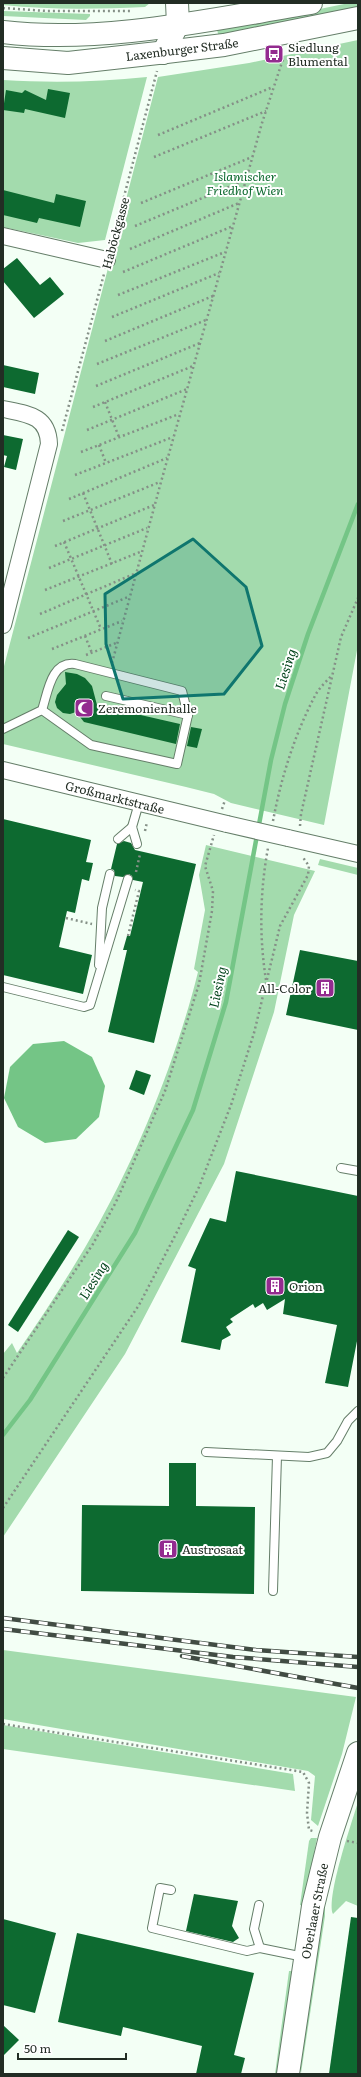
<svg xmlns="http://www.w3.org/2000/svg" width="361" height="2077" viewBox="0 0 361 2077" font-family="Literata,serif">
	<rect width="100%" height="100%" fill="#f3fff5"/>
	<g fill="#a3dbad">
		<path d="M3,3H150L145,7C97,9 50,10 3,5Z"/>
		<path d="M349,3H358V9L219,37L217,30Z"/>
		<path d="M3,11L90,14V16L86,20L3,16Z"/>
		<path d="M358,40V645L324,825L231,803L214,794L186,787L3,744V670L158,77L249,63Z"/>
		<path d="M147,77L105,240L78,243L3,227V80C51,83 99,82 147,77Z"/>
		<path d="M206,845L315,871L294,915L274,1012L224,1164L125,1354L3,1537V1354L12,1343L17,1353C46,1311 74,1268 99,1223C141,1147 177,1056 198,972L194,969L205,910L199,875Z"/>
		<path d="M320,859L358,868V875L318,865Z"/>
		<path d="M3,1650L356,1697L342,1754L318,1826L311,1820L315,1776L308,1771L3,1719Z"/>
		<path d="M3,1725L293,1774L295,1791L3,1749Z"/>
		<path d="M358,1802V1906L346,1901L333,1914C326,1897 352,1822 358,1802Z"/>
		<path d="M311,1838H317L304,1906L300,1905L309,1841Z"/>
		<path d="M325,1904V1916L301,2073L297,2057L319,1917Z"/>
		<path d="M289,1971H292L293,1975L281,2074H275Z"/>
	</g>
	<path fill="#74c586" d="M64,1041L92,1057L105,1086L99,1117L76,1139L45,1143L18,1127L4,1098L10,1067L33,1044Z"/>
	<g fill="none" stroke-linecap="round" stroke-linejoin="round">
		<path stroke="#74c586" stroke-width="4.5" d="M3,1435L30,1400L135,1233L193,1110L226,1002L271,760L285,704L308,634L358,504"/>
	</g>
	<g fill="#0d6a30">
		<path d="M48,89L70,93L65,118L25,109L24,113L3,110L6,90L22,93L25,90L46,100Z"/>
		<path d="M3,190L54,203L56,194L86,201L80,227L39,218L37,223L3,215Z"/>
		<path d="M17,258L40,285L50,277L64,294L34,318L3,281V269Z"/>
		<path d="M3,365L39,373L35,394L3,387Z"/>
		<path d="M3,435L23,439L16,470L4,467L7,456L3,455Z"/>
		<path d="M65,672L77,674L85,678L92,686L97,705L180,724L176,744L84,722L76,712L70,714L63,713L57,708L55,702L57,695L66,684Z"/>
		<path d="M191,727L202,729L197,748L187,746Z"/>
		<path d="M3,819L91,840L86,862L93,863L89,881L82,879L75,913L67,911L59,947L92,955L83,994L3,975Z"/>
		<path d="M124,841L131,843L135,850L196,864L154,1043L108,1032L127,950H123L127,936H130L143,882L133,880L132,876L129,874L123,877L115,876L114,870L111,869L117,844Z"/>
		<path d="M300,950L358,961V1030L286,1015Z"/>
		<path d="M136,1070L151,1075L144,1095L129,1089Z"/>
		<path d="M236,1171L358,1196V1336L348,1387L325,1383L337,1325L283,1314L285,1299L267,1310L263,1303L255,1308L253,1304L230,1319L233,1322L226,1327L231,1335L222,1340L220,1350L181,1342L196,1269L188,1266L210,1218L226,1222Z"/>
		<path d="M68,1230L79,1237L18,1332L8,1325Z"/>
		<path d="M169,1463H196V1506L255,1507L254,1594L81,1591L82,1505L169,1506Z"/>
		<path d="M194,1894L238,1901L232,1926L239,1938L233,1942L186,1931Z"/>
		<path d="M351,1917L358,1918V2074H329Z"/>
		<path d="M3,1919L56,1933L35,2013L3,2005Z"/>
		<path d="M77,1933L254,1973L234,2055L245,2058L241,2074H196L202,2046L123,2027L121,2036L58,2022Z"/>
		<path d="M3,2025L19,2040L3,2056Z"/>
	</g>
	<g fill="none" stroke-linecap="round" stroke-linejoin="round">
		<defs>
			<g id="lane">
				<path d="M42,710L91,745L177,764L188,715L106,696"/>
				<path d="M3,729L42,710C48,692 51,661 75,664L182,691L188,715"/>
				<path d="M118,839L132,827"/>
				<path d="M137,844L132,827L139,803"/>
				<path d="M99,965L102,908L110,874"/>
				<path d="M3,987L84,1007L90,1005L128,879"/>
				<path d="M341,1168L358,1171"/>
				<path d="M206,1452L309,1457L327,1453L337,1441L348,1421L358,1411"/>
				<path d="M273,1591L277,1456"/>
				<path d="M171,1890L160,1888L152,1928L247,1951L260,1948L304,1957"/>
				<path d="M259,1905L254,1929L260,1948"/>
			</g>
			<g id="street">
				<path d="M3,236L107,260"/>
				<path d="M3,409C27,414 48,415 49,444L3,625"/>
				<path d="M3,770L227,824"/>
				<path d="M288,838L358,854"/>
			</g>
			<g id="secondary">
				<path d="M163,53L178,24L177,3"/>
				<path d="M288,2074L313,1906L330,1837L358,1753"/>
			</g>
			<g id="primary">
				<path d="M3,32C104,44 212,19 311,3"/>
				<path d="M3,58L68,63L158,53L224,45L358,18"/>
			</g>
		</defs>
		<use href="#lane" stroke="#657e69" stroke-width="10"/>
		<use href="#street" stroke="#657e69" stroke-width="18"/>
		<use href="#secondary" stroke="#657e69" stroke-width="24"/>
		<use href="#primary" stroke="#657e69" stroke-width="24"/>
		<g stroke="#859087" stroke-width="2.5" stroke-dasharray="2 3" stroke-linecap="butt">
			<path d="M3,8L47,11H132"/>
			<path d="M158,135L273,87"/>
			<path d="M154,157L266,111"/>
			<path d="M141,203L252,157"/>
			<path d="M135,226L246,180"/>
			<path d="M111,246L157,71"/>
			<path d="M130,249L239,203"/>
			<path d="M123,272L233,226"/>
			<path d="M118,295L225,252"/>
			<path d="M112,317L219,273"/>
			<path d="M105,341L213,296"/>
			<path d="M97,364L206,320"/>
			<path d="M96,386L200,343"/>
			<path d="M105,402L119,437"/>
			<path d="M93,407L193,366"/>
			<path d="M87,430L187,389"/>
			<path d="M62,431L104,274"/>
			<path d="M99,445L106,463"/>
			<path d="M81,452L179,414"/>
			<path d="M75,475L173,437"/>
			<path d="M83,493L112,564"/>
			<path d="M69,499L167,458"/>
			<path d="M63,521L160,482"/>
			<path d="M64,542L101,629"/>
			<path d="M55,546L154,505"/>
			<path d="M49,568L147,528"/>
			<path d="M45,590L140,552"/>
			<path d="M40,614L134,574"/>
			<path d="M85,636L92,653"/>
			<path d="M28,638L128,597"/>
			<path d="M52,649L122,621"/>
			<path d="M86,655L116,643"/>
			<path d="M112,663L161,482L262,123L283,59"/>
			<path d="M222,809L225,800"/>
			<path d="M273,821C281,778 295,733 316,694C320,687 327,681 332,675"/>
			<path d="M300,826L301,814L341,637L358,598"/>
			<path d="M145,831L147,822"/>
			<path d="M136,872L140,854"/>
			<path d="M66,918L92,924"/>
			<path d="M128,936L139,891L135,890"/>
			<path d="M266,980C259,936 260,891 268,848"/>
			<path d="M3,1378L93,1244L116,1202L165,1091L199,984L212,911L213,891L205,866L214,835"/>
			<path d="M3,1508L139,1305L178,1230L199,1187L231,1105L254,1033L280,926L308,875L309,866L302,856"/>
			<path d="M3,1724L303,1772L309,1783L307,1813L309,1830L313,1831"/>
			<path d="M347,1841L358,1843"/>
		</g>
		<use href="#lane" stroke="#fff" stroke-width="8"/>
		<use href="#street" stroke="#fff" stroke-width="16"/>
		<use href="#secondary" stroke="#fff" stroke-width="22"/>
		<use href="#primary" stroke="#fff" stroke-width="22"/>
		<defs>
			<g id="rail">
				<path d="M3,1618L256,1650L358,1657"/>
				<path d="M3,1629L233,1657L358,1667"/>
				<path d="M182,1656L358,1688"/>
			</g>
		</defs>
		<use href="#rail" stroke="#414c43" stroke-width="4.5"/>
		<use href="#rail" stroke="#fff" stroke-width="3" stroke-dasharray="9" stroke-linecap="butt"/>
		<defs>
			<path id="street-bridge" d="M227,824L288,838"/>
		</defs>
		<use href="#street-bridge" stroke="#657e69" stroke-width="18" stroke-linecap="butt"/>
		<use href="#street-bridge" stroke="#fff" stroke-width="16"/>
	</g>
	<path fill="#0f766e" fill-opacity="0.2" stroke="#0f766e" stroke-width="3" stroke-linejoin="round" d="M193,539L246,587L262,646L224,694L123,699L106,644L105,594Z"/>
	<defs>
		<symbol id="bus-square" viewBox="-11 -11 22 22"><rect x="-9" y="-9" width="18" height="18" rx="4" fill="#932b8f" stroke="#fff"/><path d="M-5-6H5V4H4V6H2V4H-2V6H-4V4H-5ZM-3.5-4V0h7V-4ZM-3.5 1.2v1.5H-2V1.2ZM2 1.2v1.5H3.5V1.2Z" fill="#fff"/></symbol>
		<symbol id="mosque-square" viewBox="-11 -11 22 22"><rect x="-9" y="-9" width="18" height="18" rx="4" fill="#932b8f" stroke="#fff"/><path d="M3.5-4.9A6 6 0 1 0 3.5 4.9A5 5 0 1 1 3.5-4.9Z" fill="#fff"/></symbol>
		<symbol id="building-square" viewBox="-11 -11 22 22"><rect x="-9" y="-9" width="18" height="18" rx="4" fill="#932b8f" stroke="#fff"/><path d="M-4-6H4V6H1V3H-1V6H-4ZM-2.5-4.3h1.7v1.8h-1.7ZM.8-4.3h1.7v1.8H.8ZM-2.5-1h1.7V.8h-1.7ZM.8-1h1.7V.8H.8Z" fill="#fff"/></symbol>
	</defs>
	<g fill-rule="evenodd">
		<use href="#bus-square" x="263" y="43" width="22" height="22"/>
		<use href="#mosque-square" x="73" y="697" width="22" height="22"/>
		<use href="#building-square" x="314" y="977" width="22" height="22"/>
		<use href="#building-square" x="264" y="1275" width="22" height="22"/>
		<use href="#building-square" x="157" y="1538" width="22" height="22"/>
	</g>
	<g text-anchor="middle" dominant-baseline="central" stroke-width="4" stroke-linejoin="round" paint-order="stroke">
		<g font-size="12" fill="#222d24" stroke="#fff" text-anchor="start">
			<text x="288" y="47">Siedlung<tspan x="288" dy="14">Blumental</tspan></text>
			<text x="98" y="708">Zeremonienhalle</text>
			<text x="311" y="988" text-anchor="end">All-Color</text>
			<text x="289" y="1286">Orion</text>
			<text x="182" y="1549">Austrosaat</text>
		</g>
		<g font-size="12" fill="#222d24" stroke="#fff">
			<text transform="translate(182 49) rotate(-7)">Laxenburger Straße</text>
			<text transform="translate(115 233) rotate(-75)">Haböckgasse</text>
			<text transform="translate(115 797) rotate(14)">Großmarktstraße</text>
			<text transform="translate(314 1911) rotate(-79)">Oberlaaer Straße</text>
		</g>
		<g font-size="12" font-style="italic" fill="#0e6a30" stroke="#fff">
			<text x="245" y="176">Islamischer<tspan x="245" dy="14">Friedhof Wien</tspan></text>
		</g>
		<g font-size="13" font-style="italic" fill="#02431b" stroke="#fff">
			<text transform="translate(285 669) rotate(-72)">Liesing</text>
			<text transform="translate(217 987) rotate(-78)">Liesing</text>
			<text transform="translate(93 1280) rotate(-58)">Liesing</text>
		</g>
	</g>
	<rect width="361" height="2077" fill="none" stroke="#222d24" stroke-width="8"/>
	<path d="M18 2053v6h108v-6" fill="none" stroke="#222d24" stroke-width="2"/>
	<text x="24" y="2053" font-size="12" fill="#222d24" stroke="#ffffff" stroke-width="3" paint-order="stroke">50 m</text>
</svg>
